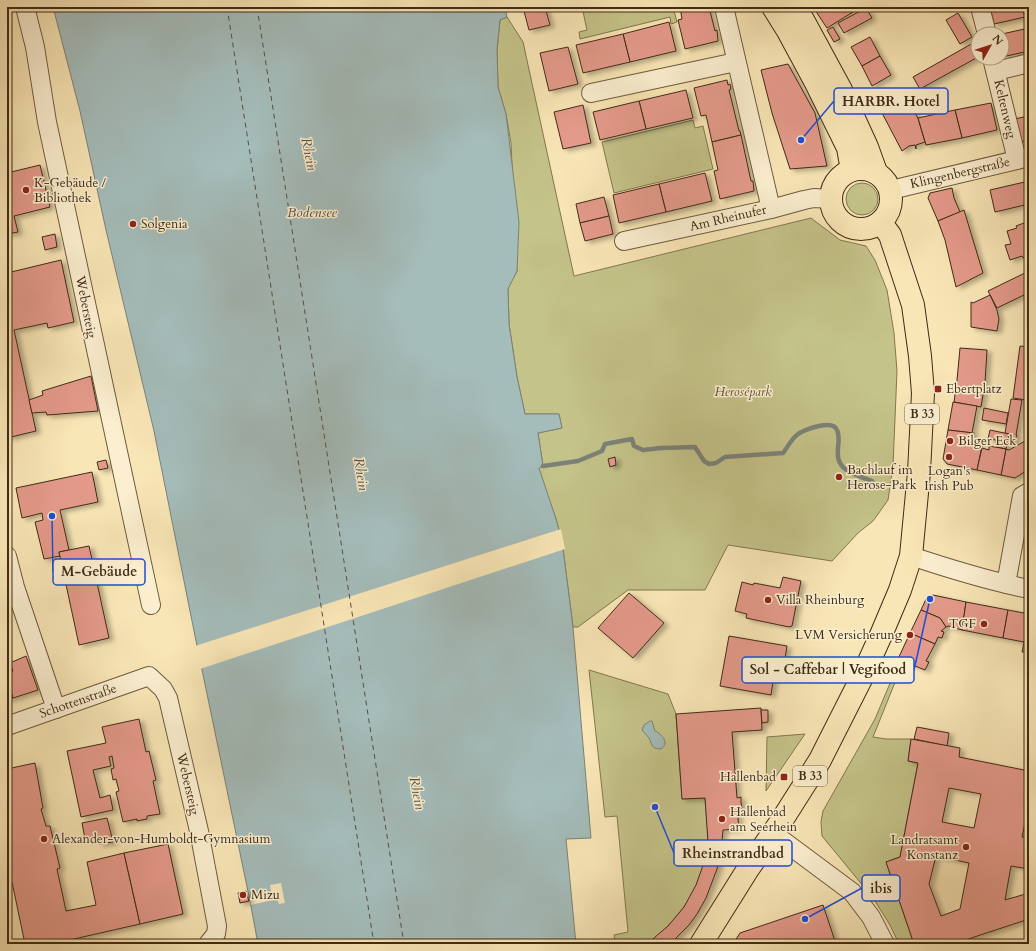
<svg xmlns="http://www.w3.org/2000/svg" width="1036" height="951" viewBox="0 0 1036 951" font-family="Cardo,serif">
	<defs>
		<filter id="shadow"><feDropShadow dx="4.5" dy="2.5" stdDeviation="2" flood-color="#0004"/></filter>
	</defs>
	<rect width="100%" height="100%" fill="#f9e6b6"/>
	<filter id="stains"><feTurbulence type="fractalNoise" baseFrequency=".005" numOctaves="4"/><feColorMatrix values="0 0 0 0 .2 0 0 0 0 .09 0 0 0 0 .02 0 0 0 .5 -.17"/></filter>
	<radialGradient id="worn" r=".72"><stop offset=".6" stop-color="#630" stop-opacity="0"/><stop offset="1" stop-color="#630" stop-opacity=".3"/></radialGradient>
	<g fill="#c4c389" stroke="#827750">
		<path d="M582,7H673L677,22L671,24L670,17L580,39L579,32L587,30Z"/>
		<path d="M507,17L523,42L574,276L811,218L840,240L866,246L875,260L887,290L894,333L897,371L893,466L888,500L873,521L858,533L832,561L728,545L705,590H628L578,627H573L562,541L556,519L538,468L543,466L538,433L562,428L559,414H525L517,377L509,324L508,288L517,271L511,143L506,114L498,87L497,49L500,20Z"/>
		<path d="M693,120L695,128L703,126L713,169L614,193L602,142Z"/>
		<circle cx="862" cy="199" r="16"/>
		<path d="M896,669L900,670L873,737L886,739H911L908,761L918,763L900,857L886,862L914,944H899L890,925L873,898L822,836L821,822L823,811L875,719Z"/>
		<path d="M589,670L668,694L676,714L682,799L705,798C706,817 710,838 706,856C699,892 676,923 647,944H615L614,935L628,932L617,816L605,817Z"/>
		<path d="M805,734L766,791L767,737Z"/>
	</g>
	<g fill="#a4bcba" stroke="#7c8279">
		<path d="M53,7H505L507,17L500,20L497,49L498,87L506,114L519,222L517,271L508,289L509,324L517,377L525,414H559L562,428L538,433L543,466L539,468L556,519L562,541L573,627L591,838L566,839L576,944H258L250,901L195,636L154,431L106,230L80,111Z"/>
		<path d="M650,721H652L655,731C662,734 670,743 661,749C650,748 653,746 649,738C647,735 644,733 642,730L644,725Z"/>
	</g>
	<g fill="#f9e6b6">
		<path d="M561,529L565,549L200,669L195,646Z"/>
		<path d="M281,883L285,903L279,904L277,899L251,905L250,901L272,897L270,885Z"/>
	</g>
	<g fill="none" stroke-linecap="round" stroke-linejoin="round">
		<path stroke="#7c8279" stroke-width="4.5" d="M543,466L578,461L602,451L605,444L632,439L634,446L643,450L661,448L695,447L704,461L709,464L716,463L725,457L783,453C787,448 792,438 798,434C806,429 833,419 837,430C842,440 834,453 840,463C845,473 862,477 872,481"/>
		<g stroke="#594f40" stroke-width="1" stroke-dasharray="5 4" stroke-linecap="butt">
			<path d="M227,7L374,944"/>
			<path d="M257,7L404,944"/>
		</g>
	</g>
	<g fill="#e49a8a" stroke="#402b17" fill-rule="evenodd" filter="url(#shadow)">
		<path d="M521,7H545L550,25L529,30L524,11H522Z"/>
		<path d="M680,7H709L715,31L717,30L718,41L685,49L678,20L682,19Z"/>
		<path d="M813,7H849L853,12L827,28Z"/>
		<path d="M990,7H1022L1025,17L994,24Z"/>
		<path d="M866,8L872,18L844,33L838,23Z"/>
		<path d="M958,13L972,37L960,44L946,20Z"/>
		<path d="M669,22L676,51L630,62L623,34Z"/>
		<path d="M833,27L840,39L834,42L827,30Z"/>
		<path d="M1029,28V51L1002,57V34Z"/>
		<path d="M623,34L630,62L583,73L576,45Z"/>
		<path d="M870,37L880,56L862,66L851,47Z"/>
		<path d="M973,43L978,52V57L920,89L913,77Z"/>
		<path d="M568,47L578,84L549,91L540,53Z"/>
		<path d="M880,56L891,75L872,86L862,66Z"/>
		<path d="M788,64L815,113L827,166L790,169L772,113L761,70Z"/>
		<path d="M727,80L728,85L730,84L731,89L729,90L739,131H740L741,135L712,142L706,115L701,116L694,88Z"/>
		<path d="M686,90L693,118L646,129L639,101Z"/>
		<path d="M906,99L918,118L925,142L916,145V149L915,145L909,146L902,151L881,111Z"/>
		<path d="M639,101L646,129L600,140L593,112Z"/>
		<path d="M991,103L997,130L962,138L955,110Z"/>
		<path d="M583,105L591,143L563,149L554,112Z"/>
		<path d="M955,110L962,138L926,145L918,118Z"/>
		<path d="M1029,116V140L1020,142L1014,119Z"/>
		<path d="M741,135L751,181H753L754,191L720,199L714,171L718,170L712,142Z"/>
		<path d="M40,165L50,207L14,216L18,232L7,234V173Z"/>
		<path d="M705,173L712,201L666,212L659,184Z"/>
		<path d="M1029,181V204L995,212L990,190Z"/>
		<path d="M659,184L666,212L619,223L613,195Z"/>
		<path d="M952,188L954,198L960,212L938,221L928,198L930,193Z"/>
		<path d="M604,197L609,216L580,223L576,204Z"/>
		<path d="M964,210L983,273L956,287L945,240L938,221Z"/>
		<path d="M609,216L613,234L585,241L580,223Z"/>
		<path d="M1024,223L1025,226L1029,224V256L1023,258L1022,256L1010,260L1005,245L1011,244L1007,231L1017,228L1016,226Z"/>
		<path d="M55,234L57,247L45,250L42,237Z"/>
		<path d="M61,260L74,322L48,328L47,323L14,330L36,431L7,438V273Z"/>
		<path d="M1029,271V311L1024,295L997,308L988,291Z"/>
		<path d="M990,295L997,310L999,319L997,331L971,327V302L973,303Z"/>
		<path d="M1020,346L1029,347V381L1026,400L1013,398Z"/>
		<path d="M960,348L987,350L985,383L981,407L954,402L957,380Z"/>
		<path d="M91,376L98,411L47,415L46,412L32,413L29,400L43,395L42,391Z"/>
		<path d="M1011,399L1022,400L1016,435H1017L1014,443L1007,442L1009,434L1005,433Z"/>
		<path d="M953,402L977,406L972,433L948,430Z"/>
		<path d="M984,408L1008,413L1006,424L982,420Z"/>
		<path d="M948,430L974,433L972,444L982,446L977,470L947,464L943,459Z"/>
		<path d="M990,430L1009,434L1006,449L996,447V440L988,439Z"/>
		<path d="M1025,441L1029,447V469L1015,478L1001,475L1006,449L1009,450Z"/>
		<path d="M989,446L1006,449L1001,475L977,470L982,448L989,450Z"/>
		<path d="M615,457L616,465L610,467L608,459Z"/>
		<path d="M106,460L108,468L99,470L97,462Z"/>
		<path d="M92,472L98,502L60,510L69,550L59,552L60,556L44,559L35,522L43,520L42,513L22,518L16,488Z"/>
		<path d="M89,546L109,638L79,645L59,552Z"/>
		<path d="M783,577L801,581L792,626L789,627L746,618L747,614L735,611L742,582L753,585L754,583L780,588Z"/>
		<path d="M629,593L664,623L633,658L598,628Z"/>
		<path d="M933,595L966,602L962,630L948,626L946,627L940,618L921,610L926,599Z"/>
		<path d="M966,602L1008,610L1003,638L962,630Z"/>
		<path d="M921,610L940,618L946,627L941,631L944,632L942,638L938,637L935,644L910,633Z"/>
		<path d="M1008,610L1029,614V652H1022L1024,642L1003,638Z"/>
		<path d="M910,633L935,644L926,661L929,662L925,670L898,659Z"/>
		<path d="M729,636L787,646L782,677L774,675L771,695L720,686Z"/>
		<path d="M26,656L38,690L13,698L7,681V673L13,671L10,663Z"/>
		<path d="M7,681L13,698L7,700Z"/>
		<path d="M761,708L762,730L732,732L737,798L741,797V803L742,808H737L739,829L723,830L721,853L717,869L706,898L697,914L689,925L670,944H647L668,926L684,907L696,885L706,857L708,842L705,798L682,799L676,714Z"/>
		<path d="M761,710H768V722L762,723Z"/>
		<path d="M139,719L146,752L149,751L156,780L153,781L160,814L147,816V819L137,821V819L123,822L116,792L119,791L116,779L113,780L111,769L114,768L112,756L109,757L111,766L93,770L100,798L110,795L113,810L81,817L67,751L106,743L102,727Z"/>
		<path d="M917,727L949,733L947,746L914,739Z"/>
		<path d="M911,739L960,748L959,757L1029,771V805L1022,837L1029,838V869L1011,866L1005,900L1029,893V919L953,944H914L886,862L900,857L918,763L908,761ZM949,788L981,794L974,828L942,822ZM936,856L969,863L960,909L941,916L929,884Z"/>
		<path d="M35,763L43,808L41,809L46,826H50L60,868L57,869L66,911L96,905L87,862L124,853L140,924L52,944H25L12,882H8L7,880V769Z"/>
		<path d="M107,818L113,842L99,844L97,836L85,839L82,823Z"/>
		<path d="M168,844L183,914L140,924L124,853Z"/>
		<path d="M246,891L249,901L240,903L238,893Z"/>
		<path d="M823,905L836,944H733L740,933Z"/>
	</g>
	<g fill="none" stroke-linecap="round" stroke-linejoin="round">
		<defs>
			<g id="minor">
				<path d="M25,7L35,47L47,122L151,605"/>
				<path d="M724,7L771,209"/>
				<path d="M980,7L987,34"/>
				<path d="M992,58L1017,160"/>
				<path d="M996,71L1029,63"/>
				<path d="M591,93L736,62"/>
				<path d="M891,190L1029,157"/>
				<path d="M624,241L771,209L804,200L814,198L831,199"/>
				<path d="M7,556L15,587L56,709"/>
				<path d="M911,556C950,569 989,581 1029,589"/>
				<path d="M1006,584L1022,496L1029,492"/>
				<path d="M7,726L149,676L163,689L168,698L199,831L217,926L216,934L208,944"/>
				<path d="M774,834L852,892L871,917L885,944"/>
			</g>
			<g id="major">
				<path d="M773,7L788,31L815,81L848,148L852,170"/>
				<path d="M796,7L841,90L867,147L876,172"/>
				<circle cx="861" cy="199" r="30"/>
				<path d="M701,944L748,869L782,820L820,760L862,677L881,635L900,590L911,556L919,472L923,393L920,356L913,305L890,235L881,223"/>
			</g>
		</defs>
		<use href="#minor" stroke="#6e5a3f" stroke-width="20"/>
		<use href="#major" stroke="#402b17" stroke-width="24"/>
		<use href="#minor" stroke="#fbefd0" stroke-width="18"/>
		<use href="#major" stroke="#f9e6b6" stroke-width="22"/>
	</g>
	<g fill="#8f2418" stroke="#fbefd0" stroke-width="1.5">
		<circle cx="26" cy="190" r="4"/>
		<circle cx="133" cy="224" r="4"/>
		<rect x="934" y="385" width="8" height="8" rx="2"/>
		<circle cx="950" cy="441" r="4"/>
		<circle cx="949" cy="457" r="4"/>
		<circle cx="839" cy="477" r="4"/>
		<circle cx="768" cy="600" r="4"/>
		<circle cx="984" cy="624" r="4"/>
		<circle cx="910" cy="635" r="4"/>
		<rect x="780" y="773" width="8" height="8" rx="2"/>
		<circle cx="722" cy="819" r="4"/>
		<circle cx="44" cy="839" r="4"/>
		<circle cx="966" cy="847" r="4"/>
		<circle cx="243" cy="895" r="4"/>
	</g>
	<g text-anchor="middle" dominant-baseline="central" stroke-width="3" stroke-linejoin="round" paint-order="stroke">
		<g fill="#fbefd0" stroke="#78664e" stroke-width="1">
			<rect x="905" y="404" width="34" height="20" rx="3"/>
			<rect x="793" y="766" width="34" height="20" rx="3"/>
		</g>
		<g font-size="12" font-weight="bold" fill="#402b17">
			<text x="922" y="414">B 33</text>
			<text x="810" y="776">B 33</text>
		</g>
		<g font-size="13" fill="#402b17" stroke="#fbefd0">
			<text transform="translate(1005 109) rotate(77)">Keltenweg</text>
			<text transform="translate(960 173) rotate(-13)">Klingenbergstraße</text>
			<text transform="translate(728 218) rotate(-13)">Am Rheinufer</text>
			<text transform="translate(86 307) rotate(79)">Webersteig</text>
			<text transform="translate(78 701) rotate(-19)">Schottenstraße</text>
			<text transform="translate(188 784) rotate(77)">Webersteig</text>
		</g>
		<g font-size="13" fill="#402b17" stroke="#fbefd0" text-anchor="start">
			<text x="34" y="183">K-Gebäude /<tspan x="34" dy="15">Bibliothek</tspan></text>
			<text x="141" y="224">Solgenia</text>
			<text x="946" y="389">Ebertplatz</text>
			<text x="958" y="441">Bilger Eck</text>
			<text x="847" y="470">Bachlauf im<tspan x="847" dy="15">Herose-Park</tspan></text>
			<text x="949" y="471" text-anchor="middle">Logan's<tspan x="949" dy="15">Irish Pub</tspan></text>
			<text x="776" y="600">Villa Rheinburg</text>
			<text x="976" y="624" text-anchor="end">TGF</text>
			<text x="902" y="635" text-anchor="end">LVM Versicherung</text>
			<text x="776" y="777" text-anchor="end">Hallenbad</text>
			<text x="730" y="812">Hallenbad<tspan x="730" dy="15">am Seerhein</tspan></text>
			<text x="52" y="839">Alexander-von-Humboldt-Gymnasium</text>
			<text x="958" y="840" text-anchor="end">Landratsamt<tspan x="958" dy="15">Konstanz</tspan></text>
			<text x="251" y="895">Mizu</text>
		</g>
		<g font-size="13" font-style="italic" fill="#615134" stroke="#fbefd0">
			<text x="743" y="392">Herosépark</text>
		</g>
		<g font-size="14" font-style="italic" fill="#594f40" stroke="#fbefd0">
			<text transform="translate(309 154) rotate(78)">Rhein</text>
			<text x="312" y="212">Bodensee</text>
			<text transform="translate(361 474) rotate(81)">Rhein</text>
			<text transform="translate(417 793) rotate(79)">Rhein</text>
		</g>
	</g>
	<path fill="none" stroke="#1d4ed8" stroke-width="1.5" d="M801 140L834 101M52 516L53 572M930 599L914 670M655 807L674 853M805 919L862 888"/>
	<g fill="#1d4ed8" stroke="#fbefd0" stroke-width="1.5">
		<circle cx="801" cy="140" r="4"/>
		<circle cx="52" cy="516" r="4"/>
		<circle cx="930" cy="599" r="4"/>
		<circle cx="655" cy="807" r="4"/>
		<circle cx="805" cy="919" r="4"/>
	</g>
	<g fill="#fbefd0" stroke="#1d4ed8" stroke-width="1.5">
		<rect x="834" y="88" width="114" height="26" rx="4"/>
		<rect x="53" y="559" width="92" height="26" rx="4"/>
		<rect x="742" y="657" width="172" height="26" rx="4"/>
		<rect x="674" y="840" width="118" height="26" rx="4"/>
		<rect x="862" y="875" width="38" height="26" rx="4"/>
	</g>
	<g font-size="14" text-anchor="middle" font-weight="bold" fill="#402b17">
		<text x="891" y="106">HARBR. Hotel</text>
		<text x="99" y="576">M-Gebäude</text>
		<text x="828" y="674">Sol - Caffebar | Vegifood</text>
		<text x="733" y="858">Rheinstrandbad</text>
		<text x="881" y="893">ibis</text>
	</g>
	<rect width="1036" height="951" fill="none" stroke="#f9e6b6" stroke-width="24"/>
	<rect x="8" y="8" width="1020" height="935" fill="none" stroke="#402b17" stroke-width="2"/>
	<rect x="12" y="12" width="1012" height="927" fill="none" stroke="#402b17"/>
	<g transform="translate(990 46) rotate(51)"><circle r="19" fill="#fbefd0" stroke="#b0a186"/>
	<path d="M0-3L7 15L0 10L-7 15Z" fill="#8f2418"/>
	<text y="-6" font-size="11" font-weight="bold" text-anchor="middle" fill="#402b17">N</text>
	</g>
	<rect width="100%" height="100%" filter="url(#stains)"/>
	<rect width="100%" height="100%" fill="url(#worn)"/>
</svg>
